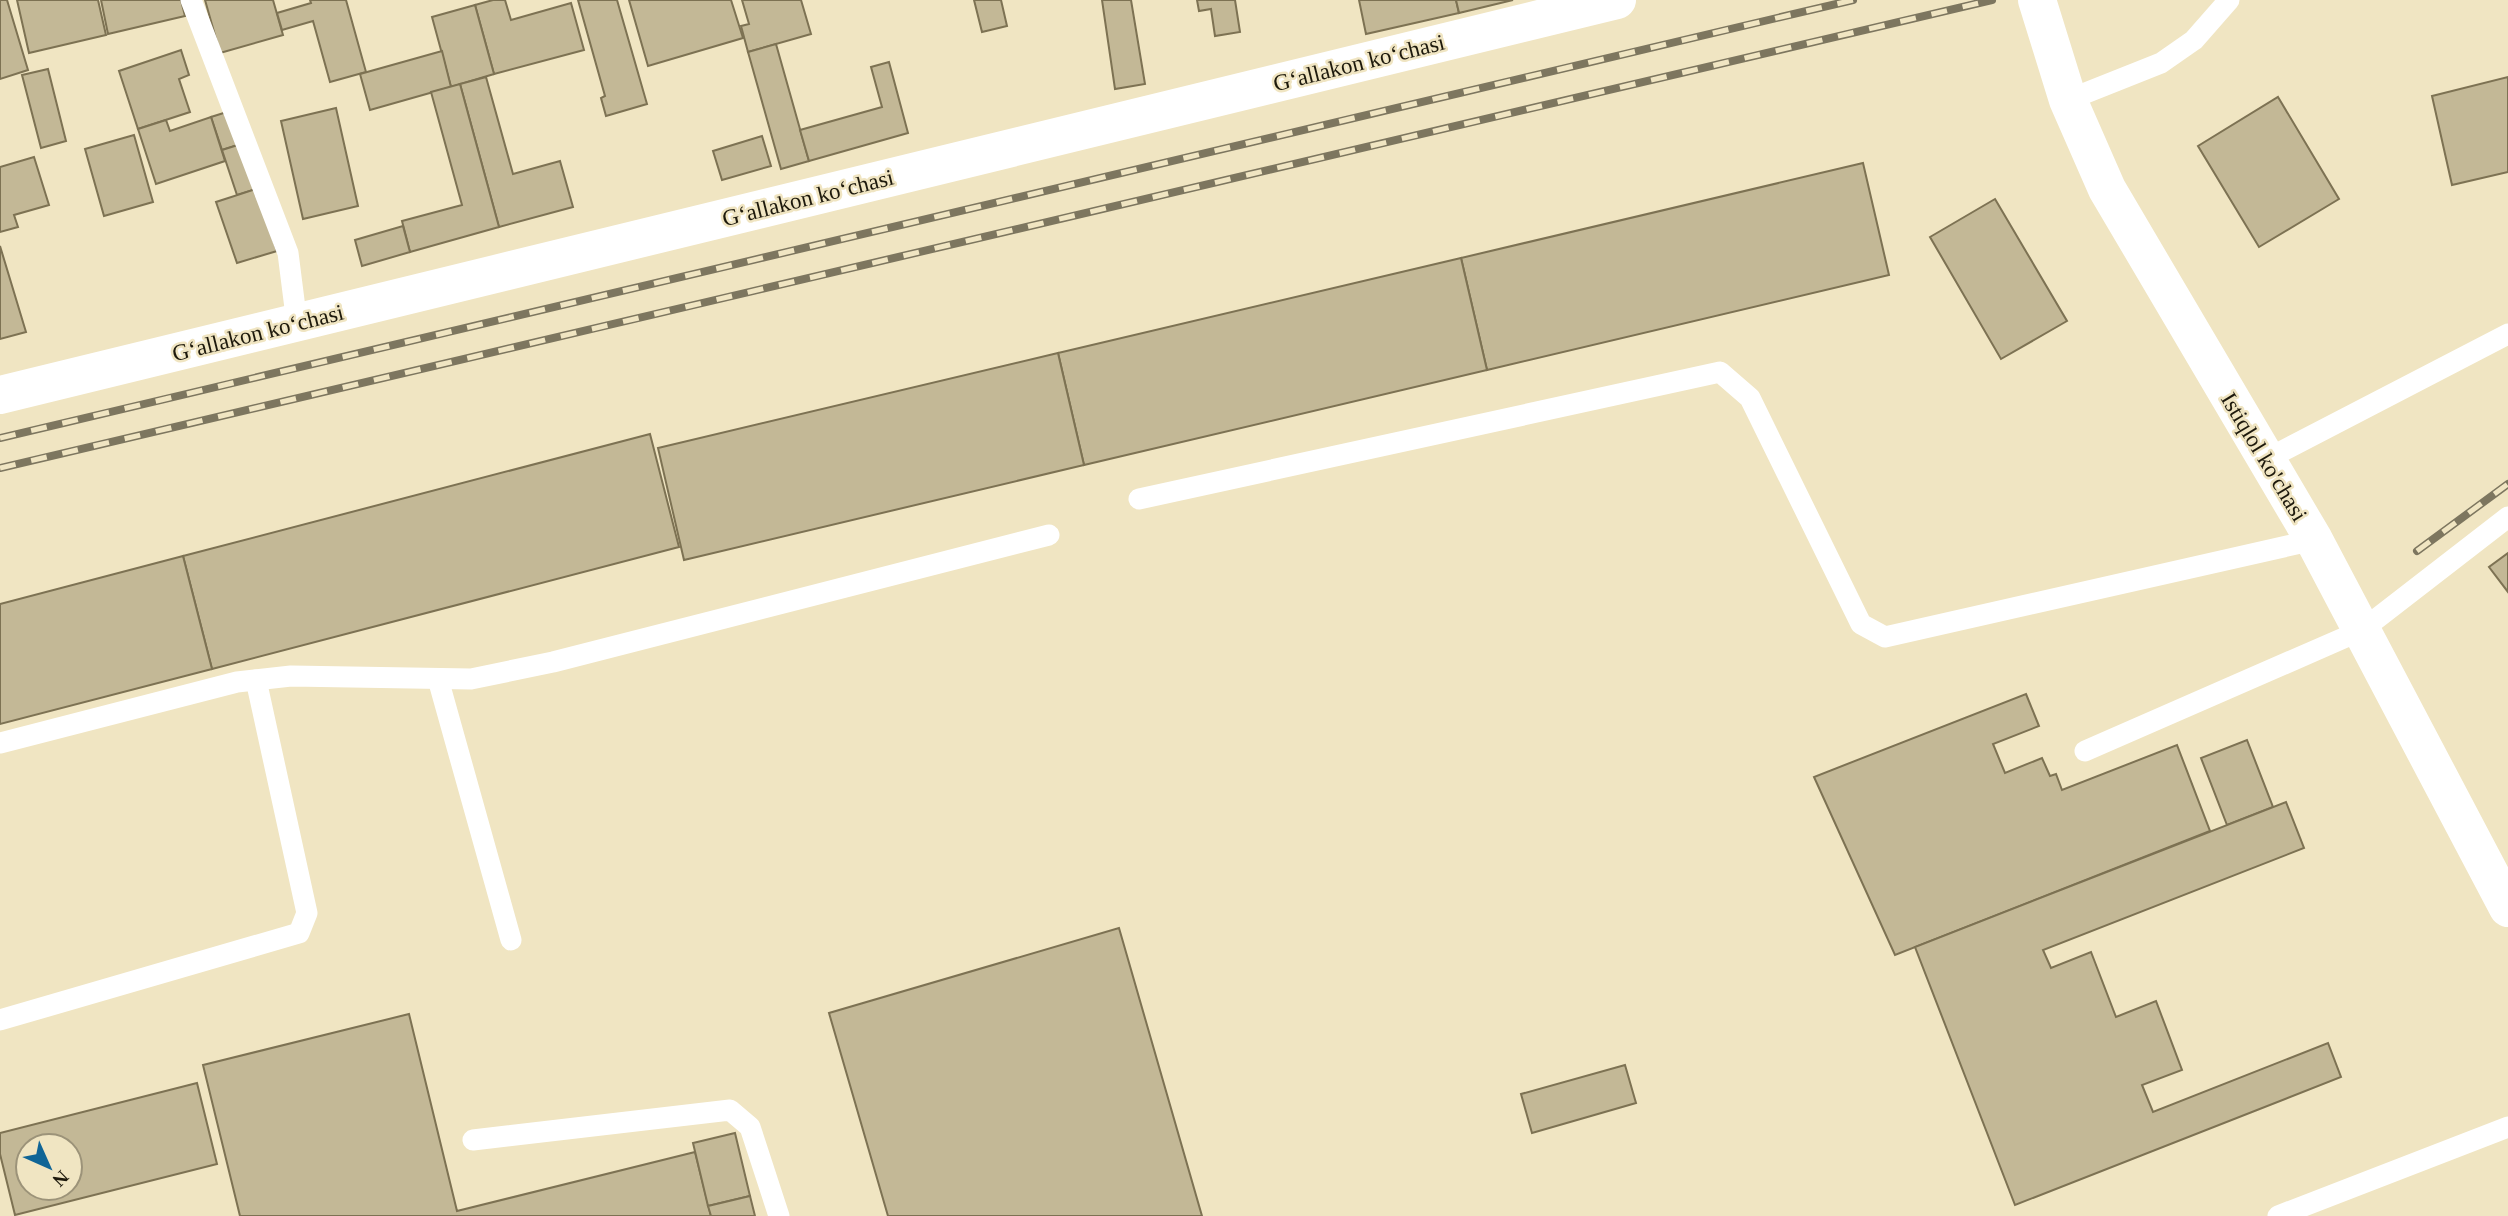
<svg xmlns="http://www.w3.org/2000/svg" width="2508" height="1216" viewBox="0 0 2508 1216" font-family="Georgia,serif">
	<rect width="100%" height="100%" fill="#f0e5c2"/>
	<g fill="#c3b896" stroke="#7d7253" stroke-width="2" fill-rule="evenodd">
		<path d="M0,0H7L28,70L0,79Z"/>
		<path d="M17,0H98L106,35L29,53Z"/>
		<path d="M101,0H181L185,16L108,34Z"/>
		<path d="M205,0H273L283,35L220,53Z"/>
		<path d="M310,0H346L366,72L330,82L313,21L282,30L277,13L311,3Z"/>
		<path d="M493,0H505L511,20L571,3L584,50L494,74L475,5Z"/>
		<path d="M578,0H617L647,104L606,116L601,98L605,96Z"/>
		<path d="M629,0H731L743,38L648,66Z"/>
		<path d="M742,0H801L811,34L748,52L741,26L749,24Z"/>
		<path d="M974,0H1001L1007,26L982,32Z"/>
		<path d="M1102,0H1131L1145,84L1115,89Z"/>
		<path d="M1197,0H1235L1240,32L1215,36L1211,9L1199,11Z"/>
		<path d="M1359,0H1456L1459,13L1366,34Z"/>
		<path d="M1456,0H1513L1459,13Z"/>
		<path d="M475,5L494,74L451,87L432,17Z"/>
		<path d="M776,44L809,161L781,169L748,52Z"/>
		<path d="M181,50L189,75L179,79L190,112L138,129L119,71Z"/>
		<path d="M442,51L451,87L370,110L360,74Z"/>
		<path d="M889,62L908,133L809,161L800,130L882,107L871,67Z"/>
		<path d="M48,69L66,141L41,148L22,75Z"/>
		<path d="M486,77L513,174L560,161L573,207L499,227L460,84Z"/>
		<path d="M2508,77V172L2452,185L2432,96Z"/>
		<path d="M460,84L499,227L410,252L402,221L462,205L431,92Z"/>
		<path d="M2278,97L2339,199L2259,247L2198,146Z"/>
		<path d="M336,108L358,206L303,219L281,121Z"/>
		<path d="M230,111L241,144L222,150L211,117Z"/>
		<path d="M211,117L225,161L156,184L138,129L166,120L170,131Z"/>
		<path d="M134,135L153,202L104,216L85,149Z"/>
		<path d="M762,136L771,166L722,180L713,151Z"/>
		<path d="M241,144L256,189L237,195L222,150Z"/>
		<path d="M34,157L49,205L14,215L18,227L0,232V167Z"/>
		<path d="M1863,163L1889,275L1487,370L1461,258Z"/>
		<path d="M256,189L277,251L237,263L216,202Z"/>
		<path d="M1995,199L2067,321L2001,359L1930,237Z"/>
		<path d="M403,226L410,252L362,266L355,240Z"/>
		<path d="M0,246L26,332L0,339Z"/>
		<path d="M1461,258L1487,370L1084,465L1058,353Z"/>
		<path d="M1058,353L1084,465L684,560L658,448Z"/>
		<path d="M650,434L679,547L212,669L183,556Z"/>
		<path d="M2508,553V592L2489,567Z"/>
		<path d="M183,556L212,669L0,724V604Z"/>
		<path d="M2026,694L2039,726L1993,744L2005,773L2042,758L2050,776L2056,774L2062,790L2177,745L2210,831L1895,955L1814,777Z"/>
		<path d="M2247,740L2273,807L2227,825L2201,758Z"/>
		<path d="M2286,802L2304,848L2043,950L2051,968L2091,952L2116,1017L2156,1001L2182,1070L2142,1085L2153,1112L2328,1043L2341,1077L2015,1205L1915,947Z"/>
		<path d="M1119,928L1202,1216H888L829,1013Z"/>
		<path d="M409,1014L457,1211L695,1152L711,1216H240L203,1065Z"/>
		<path d="M1625,1065L1636,1103L1532,1133L1521,1094Z"/>
		<path d="M197,1083L217,1164L15,1215L0,1154V1133ZM28,1146H70V1188H28Z"/>
		<path d="M735,1133L750,1196L708,1206L693,1143Z"/>
		<path d="M750,1196L755,1216H711L708,1206Z"/>
	</g>
	<g fill="none" stroke-linecap="round" stroke-linejoin="round">
		<g stroke="#fff" stroke-width="21">
			<path d="M191,0L288,253L297,324"/>
			<path d="M2068,100L2161,63L2194,40L2229,0"/>
			<path d="M2265,460L2508,334"/>
			<path d="M1139,499L1720,372L1750,398L1861,624L1885,637L2314,540"/>
			<path d="M438,679L511,940"/>
			<path d="M0,743L237,682L291,676L471,679L553,662L1049,535"/>
			<path d="M2085,751L2362,630L2508,517"/>
			<path d="M0,1020L299,933L307,913L256,680"/>
			<path d="M473,1140L730,1110L750,1127L779,1216"/>
			<path d="M2278,1216L2508,1127"/>
		</g>
		<path stroke="#fff" stroke-width="38" d="M0,395L1617,0"/>
		<path stroke="#fff" stroke-width="38" d="M2037,0L2068,100L2107,189L2314,540L2508,908"/>
		<defs>
			<g id="rail">
				<path d="M0,438L1853,0"/>
				<path d="M0,468L1992,0"/>
				<path d="M2417,551L2508,484"/>
			</g>
		</defs>
		<use href="#rail" stroke="#7d765f" stroke-width="8"/>
		<use href="#rail" stroke="#f0e5c2" stroke-width="5" stroke-dasharray="16" stroke-linecap="butt"/>
	</g>
	<g text-anchor="middle" dominant-baseline="central" stroke-width="5" stroke-linejoin="round" paint-order="stroke">
		<g font-size="23" fill="#1d190c" stroke="#f0e5c2">
			<text transform="translate(1359 63) rotate(-14)">Gʻallakon koʻchasi</text>
			<text transform="translate(808 198) rotate(-14)">Gʻallakon koʻchasi</text>
			<text transform="translate(258 333) rotate(-14)">Gʻallakon koʻchasi</text>
			<text transform="translate(2264 457) rotate(59)">Istiqlol ko'chasi</text>
		</g>
	</g>
	<g transform="translate(49 1167) rotate(135)"><circle r="33" fill="#f0e5c2" stroke="#9c9379" stroke-width="2"/>
	<path d="M0-5L12 26L0 18L-12 26Z" fill="#106596"/>
	<text y="-10" font-size="19" font-weight="bold" text-anchor="middle" fill="#1d190c">N</text>
	</g>
</svg>
